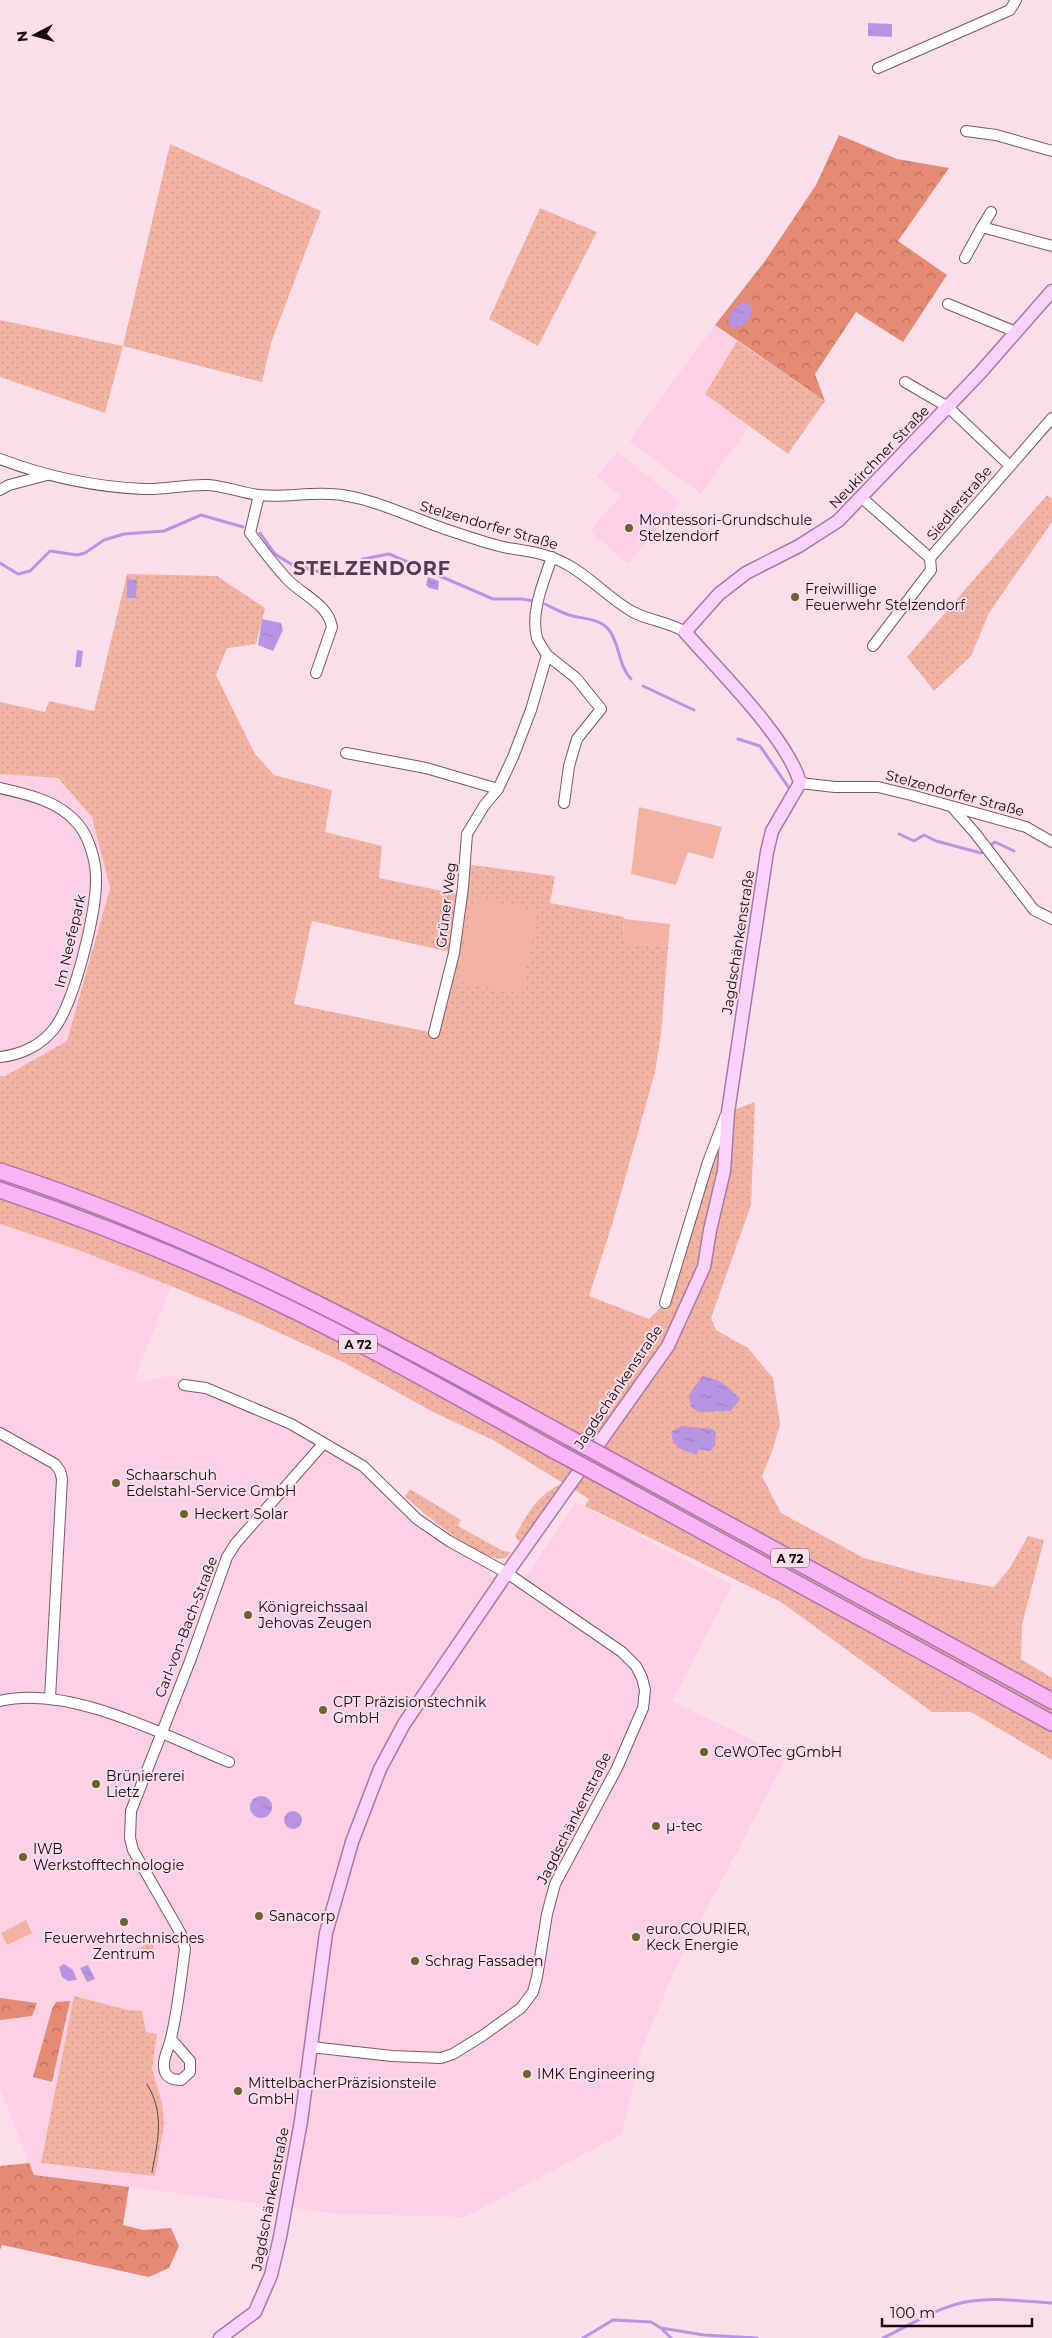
<svg xmlns="http://www.w3.org/2000/svg" width="1052" height="2338" viewBox="0 0 1052 2338" font-family="Montserrat,sans-serif">
	<defs>
		<pattern id="grass-dots" width="8" height="8" patternUnits="userSpaceOnUse" patternTransform="scale(1.25)"><rect width="8" height="8" fill="#f3b3a3"/><path d="M2 2h.1M6 6h.1" fill="none" stroke="#cf988b" stroke-width="1.8" stroke-linecap="round"/></pattern>
		<pattern id="forest-crowns" width="20" height="18" patternUnits="userSpaceOnUse" patternTransform="scale(1.25)"><rect width="20" height="18" fill="#e58a74"/><path d="M2 6a3 3 0 1 1 6 0M12 15a3 3 0 1 1 6 0" fill="none" stroke="#b86f5e"/></pattern>
		<pattern id="water-ripples" width="26" height="14" patternUnits="userSpaceOnUse" patternTransform="scale(1.25)"><rect width="26" height="14" fill="#b895e3"/><path d="M2 4q2-2 4 0t4 0M15 11q2-2 4 0t4 0" fill="none" stroke="#9d7fc2"/></pattern>
	</defs>
	<rect width="100%" height="100%" fill="#fcdeeb"/>
	<g fill="#fdd0e4">
		<path d="M715,325L737,341L705,394L749,426L701,494L629,441Z"/>
		<path d="M617,452L680,502L628,564L590,531L620,496L597,477Z"/>
		<path d="M0,774L58,778L92,817L110,888L67,1041L5,1076H0Z"/>
		<path d="M0,1224L78,1250L171,1286L135,1378L136,1384L171,1375L303,1436L342,1457L360,1470L415,1523L446,1546L481,1565L489,1570L492,1577L527,1574L576,1502L732,1585L672,1701L787,1757L675,1969L641,2051L622,2134L465,2217L341,2214L34,2175L0,2088Z"/>
	</g>
	<g fill="url(#grass-dots)" fill-rule="evenodd">
		<path d="M170,144L321,211L271,343L262,382L123,346L105,413L0,377V320L123,346Z"/>
		<path d="M540,208L597,232L538,346L489,319Z"/>
		<path d="M737,341L825,401L788,454L705,394Z"/>
		<path d="M1047,495L1052,499V522L989,613L971,656L934,691L907,657Z"/>
		<path d="M127,574L217,576L265,608L256,644L227,648L216,675L255,754L274,775L332,790L325,832L382,846L379,878L462,895L465,864L555,876L550,903L624,917L623,942L668,947L661,1034L655,1072L612,1225L589,1296L649,1319L665,1303L728,1112L755,1102L751,1205L711,1318L716,1330L748,1348L773,1378L780,1424L773,1449L762,1476L781,1513L864,1558L924,1574L994,1587L1009,1569L1028,1536L1044,1540L1022,1625L1021,1659L1052,1678V1760L971,1712H932L781,1602L585,1506L589,1499L493,1440L433,1412L343,1362L245,1317L171,1286L78,1250L0,1224V1076H5L67,1041L110,888L92,817L58,778L0,774V702L45,712L49,701L94,711ZM312,921L454,953L434,1033L294,1004Z"/>
		<path d="M561,1484L521,1544L515,1536C527,1514 537,1495 561,1484Z"/>
		<path d="M410,1489L461,1520L458,1526L503,1551L511,1552L506,1558C485,1566 420,1511 405,1496Z"/>
		<path d="M153,1941L154,1947L153,1952L126,1959L123,1956Z"/>
		<path d="M74,1996L128,2010L142,2011L146,2032L157,2034L152,2069L162,2103L164,2125L155,2176L41,2163Z"/>
	</g>
	<g fill="url(#forest-crowns)">
		<path d="M839,135L897,159L949,168L898,241L947,275L903,342L856,312L815,374L825,401L715,325L765,261L816,185Z"/>
		<path d="M0,1998L37,2003L32,2016L0,2020Z"/>
		<path d="M70,2001L52,2082L33,2077L52,2009L56,2002Z"/>
		<path d="M29,2163L34,2175L129,2187L123,2225L143,2230L171,2228L179,2246L169,2268L149,2277L2,2245L0,2250V2166Z"/>
	</g>
	<g fill="#f3b3a3">
		<path d="M639,807L722,827L713,859L688,852L676,885L631,874Z"/>
		<path d="M474,897L538,911L521,994L457,981Z"/>
		<path d="M624,919L670,924L668,947L623,942Z"/>
		<path d="M26,1920L32,1933L7,1945L1,1933Z"/>
	</g>
	<g fill="url(#water-ripples)">
		<path d="M868,23L892,24V37L868,36Z"/>
		<path d="M745,302L752,307L750,318L740,328H731L728,319C732,310 736,305 745,302Z"/>
		<path d="M428,577L439,581L438,590L429,588L426,585Z"/>
		<path d="M127,579L137,580L136,598H127Z"/>
		<path d="M262,619L281,623L283,630L273,651L258,645Z"/>
		<path d="M77,650L83,651L81,667H75Z"/>
		<path d="M702,1376C719,1378 729,1387 740,1399L731,1411L698,1412L691,1407L689,1395Z"/>
		<path d="M682,1426L713,1429L716,1432L715,1445L710,1451L699,1450L697,1455C684,1451 670,1447 672,1431Z"/>
		<circle cx="261" cy="1807" r="11"/>
		<circle cx="293" cy="1820" r="9"/>
		<path d="M64,1964L73,1970L77,1980L68,1981L62,1977L59,1967Z"/>
		<path d="M88,1965L95,1979L87,1982L80,1968Z"/>
	</g>
	<g fill="none" stroke-linecap="round" stroke-linejoin="round">
		<g stroke="#b895e3" stroke-width="3">
			<path d="M260,533L275,554L291,564L320,572L335,576L342,574L363,559L389,554L493,599H522L533,601"/>
			<path d="M0,563L18,574L30,571L50,551L77,555L85,553L104,540L124,534L164,531L201,515L243,527"/>
			<path d="M545,604C553,608 560,612 569,615C582,619 600,618 609,630C620,644 618,665 631,679"/>
			<path d="M643,686L694,710"/>
			<path d="M738,739L760,746L789,788"/>
			<path d="M899,834L914,841L924,835L936,841L981,853L995,842L1014,851"/>
			<path d="M663,2330L671,2338"/>
			<path d="M583,2338L613,2320L651,2322L661,2328L704,2335L757,2338"/>
			<path d="M883,2338C911,2325 940,2305 972,2301C998,2297 1026,2302 1052,2303"/>
		</g>
		<defs>
			<g id="minor">
				<path d="M878,68L1010,10L1016,0"/>
				<path d="M966,131L996,135L1052,151"/>
				<path d="M982,227L991,212"/>
				<path d="M965,258L982,227L1052,246"/>
				<path d="M948,304L1016,332"/>
				<path d="M905,382L948,407L1009,465"/>
				<path d="M0,459C45,476 95,487 144,489C165,490 186,484 208,485C225,486 242,493 259,495C284,498 307,492 331,494C372,496 417,521 457,533C473,538 491,545 508,548C529,551 549,554 568,565C592,578 609,599 633,612C650,621 669,622 685,632"/>
				<path d="M0,490L9,485L47,475"/>
				<path d="M259,495L250,533C262,549 274,565 287,579C302,595 328,604 332,627L316,673"/>
				<path d="M862,498L930,558L931,570L873,646"/>
				<path d="M930,558L1052,418"/>
				<path d="M547,655L576,678L601,709L577,739L569,766L564,803"/>
				<path d="M346,753L426,768L498,789"/>
				<path d="M800,783L835,787H878L911,795L1026,827L1052,842"/>
				<path d="M0,788C27,794 59,801 78,824C89,837 96,861 96,878C97,911 74,1005 53,1030C40,1046 20,1055 0,1057"/>
				<path d="M953,808L975,833L1034,910L1052,919"/>
				<path d="M434,1033L454,953L463,887L467,834L484,806L498,789L513,757L531,710L547,655C544,650 539,643 537,638C530,612 544,581 552,557"/>
				<path d="M665,1303L708,1162L725,1117"/>
				<path d="M184,1385L206,1388L291,1424L363,1466L417,1519L449,1541L507,1573L622,1652L636,1666L642,1678L645,1690L643,1708L617,1768L555,1884L547,1914L537,1977L533,1992L521,2008L482,2036L453,2054L441,2058L392,2056L311,2047"/>
				<path d="M0,1433L55,1464L60,1471L62,1479L50,1698"/>
				<path d="M0,1701C69,1684 166,1736 229,1762"/>
				<path d="M171,2039L190,2061V2072L181,2080C174,2080 168,2079 165,2072C161,2060 169,2049 171,2038C178,2009 181,1978 185,1949L181,1934L133,1850L130,1838L131,1811L190,1661L227,1557L236,1543L323,1444"/>
			</g>
			<path id="major" d="M220,2338L255,2312L271,2275L280,2237L301,2121L326,1933L352,1842L380,1769L404,1724L507,1573L668,1346L704,1267L710,1230L724,1171L728,1112L767,852L772,831L800,783C788,738 717,669 685,632L719,594L746,573L799,546L838,521L980,373L1052,291"/>
			<g id="highway">
				<path d="M0,1171C200,1236 384,1335 568,1437"/>
				<path d="M0,1190C86,1219 171,1253 253,1291C357,1339 457,1397 557,1452"/>
				<path d="M616,1463L1052,1701"/>
				<path d="M607,1479L1052,1723"/>
			</g>
		</defs>
		<use href="#minor" stroke="#785867" stroke-width="12"/>
		<use href="#major" stroke="#a978a6" stroke-width="15"/>
		<use href="#highway" stroke="#a978a6" stroke-width="18"/>
		<use href="#minor" stroke="#fff" stroke-width="10"/>
		<use href="#major" stroke="#fbd2fb" stroke-width="12"/>
		<use href="#highway" stroke="#f9b4f8" stroke-width="15"/>
		<path stroke="#594850" stroke-width="1" d="M147,2084C165,2114 158,2140 152,2172"/>
		<defs>
			<g id="highway-bridge">
				<path d="M568,1437L616,1463"/>
				<path d="M557,1452L607,1479"/>
			</g>
		</defs>
		<use href="#highway-bridge" stroke="#a978a6" stroke-width="18" stroke-linecap="butt"/>
		<use href="#highway-bridge" stroke="#f9b4f8" stroke-width="15"/>
	</g>
	<g fill="#6b6431" stroke="#fcdeeb" stroke-width="2">
		<circle cx="629" cy="528" r="5"/>
		<circle cx="795" cy="597" r="5"/>
		<circle cx="116" cy="1483" r="5"/>
		<circle cx="184" cy="1514" r="5"/>
		<circle cx="248" cy="1615" r="5"/>
		<circle cx="323" cy="1710" r="5"/>
		<circle cx="704" cy="1752" r="5"/>
		<circle cx="96" cy="1784" r="5"/>
		<circle cx="656" cy="1826" r="5"/>
		<circle cx="23" cy="1857" r="5"/>
		<circle cx="259" cy="1916" r="5"/>
		<circle cx="124" cy="1922" r="5"/>
		<circle cx="636" cy="1937" r="5"/>
		<circle cx="415" cy="1961" r="5"/>
		<circle cx="527" cy="2074" r="5"/>
		<circle cx="238" cy="2091" r="5"/>
	</g>
	<g text-anchor="middle" dominant-baseline="central" stroke-width="4" stroke-linejoin="round" paint-order="stroke">
		<g fill="#fcdeeb" stroke="#5a4850" stroke-width="1">
			<rect x="339" y="1334.5" width="38" height="19" rx="4"/>
			<rect x="771" y="1548.5" width="38" height="19" rx="4"/>
		</g>
		<g font-size="12" font-weight="bold" fill="#14080e">
			<text x="358" y="1344">A 72</text>
			<text x="790" y="1558">A 72</text>
		</g>
		<g font-size="14" fill="#14080e" stroke="#fcdeeb">
			<text transform="translate(879 457) rotate(-46)">Neukirchner Straße</text>
			<text transform="translate(959 503) rotate(-50)">Siedlerstraße</text>
			<text transform="translate(489 525) rotate(16)">Stelzendorfer Straße</text>
			<text transform="translate(955 793) rotate(15)">Stelzendorfer Straße</text>
			<text transform="translate(446 905) rotate(-83)">Grüner Weg</text>
			<text transform="translate(70 941) rotate(-77)">Im Neefepark</text>
			<text transform="translate(738 942) rotate(-81)">Jagdschänkenstraße</text>
			<text transform="translate(618 1387) rotate(-56)">Jagdschänkenstraße</text>
			<text transform="translate(186 1627) rotate(-69)">Carl-von-Bach-Straße</text>
			<text transform="translate(574 1818) rotate(-63)">Jagdschänkenstraße</text>
			<text transform="translate(270 2199) rotate(-79)">Jagdschänkenstraße</text>
		</g>
		<g font-size="14" fill="#14080e" stroke="#fcdeeb" text-anchor="start">
			<text x="639" y="520">Montessori-Grundschule<tspan x="639" dy="16">Stelzendorf</tspan></text>
			<text x="805" y="589">Freiwillige<tspan x="805" dy="16">Feuerwehr Stelzendorf</tspan></text>
			<text x="126" y="1475">Schaarschuh<tspan x="126" dy="16">Edelstahl-Service GmbH</tspan></text>
			<text x="194" y="1514">Heckert Solar</text>
			<text x="258" y="1607">Königreichssaal<tspan x="258" dy="16">Jehovas Zeugen</tspan></text>
			<text x="333" y="1702">CPT Präzisionstechnik<tspan x="333" dy="16">GmbH</tspan></text>
			<text x="714" y="1752">CeWOTec gGmbH</text>
			<text x="106" y="1776">Brüniererei<tspan x="106" dy="16">Lietz</tspan></text>
			<text x="666" y="1826">µ-tec</text>
			<text x="33" y="1849">IWB<tspan x="33" dy="16">Werkstofftechnologie</tspan></text>
			<text x="269" y="1916">Sanacorp</text>
			<text x="646" y="1929">euro.COURIER,<tspan x="646" dy="16">Keck Energie</tspan></text>
			<text x="124" y="1938" text-anchor="middle">Feuerwehrtechnisches<tspan x="124" dy="16">Zentrum</tspan></text>
			<text x="425" y="1961">Schrag Fassaden</text>
			<text x="537" y="2074">IMK Engineering</text>
			<text x="248" y="2083">MittelbacherPräzisionsteile<tspan x="248" dy="16">GmbH</tspan></text>
		</g>
		<g font-size="19" font-weight="bold" letter-spacing="1" fill="#573947" stroke="#fcdeeb">
			<text x="372" y="568">STELZENDORF</text>
		</g>
	</g>
	<g transform="translate(35 35) rotate(264)" stroke="#fcdeeb" stroke-width="4" paint-order="stroke">
	<path d="M0-4L9 19L0 12L-9 19Z" fill="#14080e"/>
	<text y="-8" font-size="14" font-weight="bold" text-anchor="middle" fill="#14080e">N</text>
	</g>
	<path d="M882 2318v8h150v-8" fill="none" stroke="#14080e" stroke-width="2.5"/>
	<text x="890" y="2318" font-size="15" fill="#14080e" stroke="#fcdeeb" stroke-width="4" paint-order="stroke">100 m</text>
</svg>
